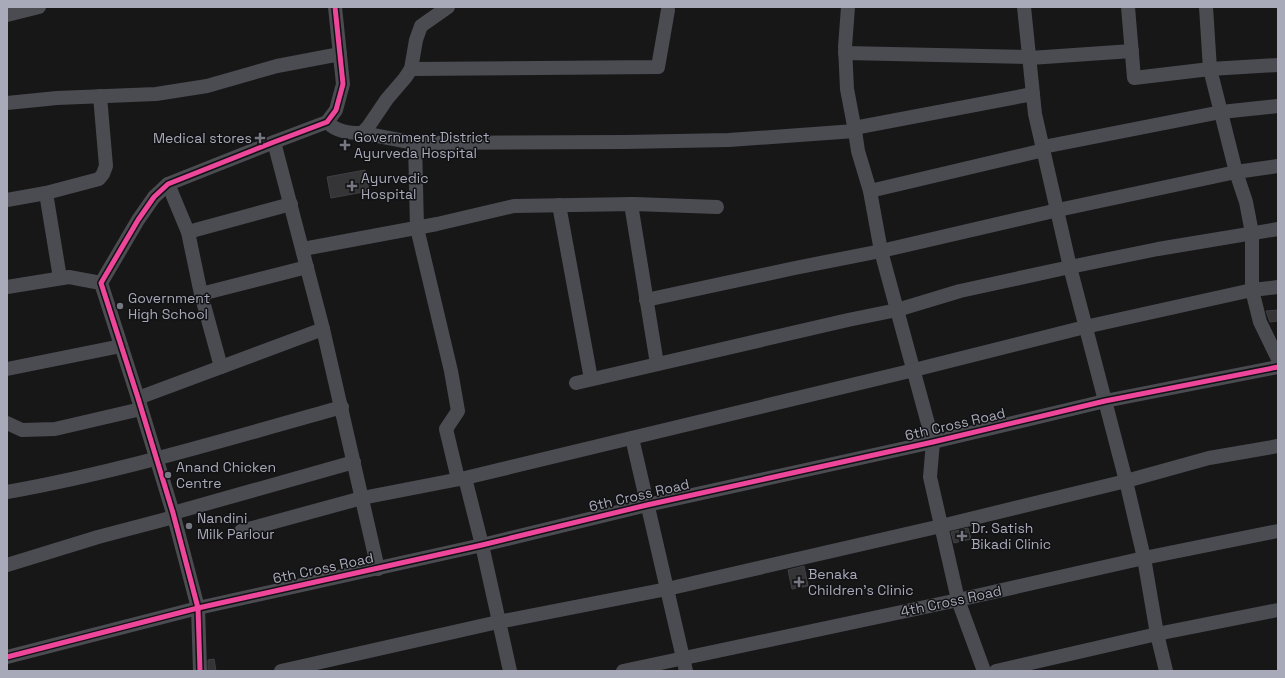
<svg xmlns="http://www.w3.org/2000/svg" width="1285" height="678" viewBox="0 0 1285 678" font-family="'Space Grotesk',sans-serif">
	<rect width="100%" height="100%" fill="#171718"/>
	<g fill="#353537" stroke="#404044">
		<path d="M365,170L369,191L331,198L327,177Z"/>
		<path d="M1278,310V321L1270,322L1266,311Z"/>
		<path d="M968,528L971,539L954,543L951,532Z"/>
		<path d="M804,566L808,586L792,589L788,570Z"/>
		<path d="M214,659L216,671H208V660Z"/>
	</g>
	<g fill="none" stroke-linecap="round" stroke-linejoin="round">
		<g stroke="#4b4c51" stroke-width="14">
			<path d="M848,7L845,47L847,89L855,131L858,151L870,191L881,251L933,442L930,477L958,600L984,671"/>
			<path d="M1024,7L1035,114L1070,267L1126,481L1144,558L1157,634L1166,671"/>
			<path d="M1128,7L1134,78L1210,69L1278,65"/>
			<path d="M1206,7L1210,69L1236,172L1246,202L1252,233V290L1260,322L1278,359"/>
			<path d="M7,15L39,7"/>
			<path d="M845,53L1030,57"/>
			<path d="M1030,58L1132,51"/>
			<path d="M411,69L658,67L668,10"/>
			<path d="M7,103L57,98L156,94L207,86L277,66L340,54"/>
			<path d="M327,122C337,132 349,133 362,133L368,127L387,99L405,78L411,69L416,40L421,26L448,7"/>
			<path d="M854,128L1033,94"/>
			<path d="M362,133L415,143L625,142L729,140L855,131"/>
			<path d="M274,142L323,329L378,569"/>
			<path d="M415,143L417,228L451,371L458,411L446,429L458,479"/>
			<path d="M1043,147L1221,112L1278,106"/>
			<path d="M168,184L188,232L201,294L221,367"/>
			<path d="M870,191L1044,150"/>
			<path d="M46,193L60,278"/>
			<path d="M7,200L46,193L99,179L103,174L106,166L100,96"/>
			<path d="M631,204L657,364"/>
			<path d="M559,205L591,379"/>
			<path d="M188,232L291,204"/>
			<path d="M303,249L437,224L514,206L634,204L717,207"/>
			<path d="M7,287L69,277L101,283"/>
			<path d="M201,294L307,267"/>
			<path d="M646,300L795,268L881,251L1058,210L1236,172L1278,166"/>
			<path d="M7,369L121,346"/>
			<path d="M576,383L848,320L897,310L960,291L1070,267L1158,249L1278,229"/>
			<path d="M138,398L323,329"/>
			<path d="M7,423L22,430L55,429L141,409"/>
			<path d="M632,438L686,671"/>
			<path d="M465,478L914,370L1085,327L1252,290L1278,287"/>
			<path d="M7,492C120,472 231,438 342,407"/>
			<path d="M173,513L354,462"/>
			<path d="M241,531L362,498L465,478L482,545L510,671"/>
			<path d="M7,565L98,537L174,517"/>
			<path d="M7,657L198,608L482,545L647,505L933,442L1105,401L1278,367"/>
			<path d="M200,671L198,608L173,513L138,398L101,283L138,220L154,197L168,184L274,142L327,122L336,110L343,84L335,7"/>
			<path d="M281,671L498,622L667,589L941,526L1126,481L1209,458L1278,446"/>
			<path d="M623,671L958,600L1144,558L1278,531"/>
			<path d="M996,671L1157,634L1278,610"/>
		</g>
		<defs>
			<g id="cycleway">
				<path d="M7,657L198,608L482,545L647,505L933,442L1105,401L1278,367"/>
				<path d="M200,671L198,608L173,513L138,398L101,283L138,220L154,197L168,184L274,142L327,122L336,110L343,84L335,7"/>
			</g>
		</defs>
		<use href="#cycleway" stroke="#121114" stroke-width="8"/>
		<use href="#cycleway" stroke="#ed469a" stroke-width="5"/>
	</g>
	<g fill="#757781" stroke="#121114" stroke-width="1.5">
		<path d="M258 132h4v4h4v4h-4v4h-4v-4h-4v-4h4z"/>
		<path d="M343 139h4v4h4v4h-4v4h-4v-4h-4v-4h4z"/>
		<path d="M350 180h4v4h4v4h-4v4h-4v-4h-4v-4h4z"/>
		<circle cx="120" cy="306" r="4"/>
		<circle cx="168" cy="475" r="4"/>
		<circle cx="189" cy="526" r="4"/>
		<path d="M960 530h4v4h4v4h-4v4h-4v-4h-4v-4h4z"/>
		<path d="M797 576h4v4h4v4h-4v4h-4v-4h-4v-4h4z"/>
	</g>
	<g text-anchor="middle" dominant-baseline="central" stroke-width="3" stroke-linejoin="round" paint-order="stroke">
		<g font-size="14" fill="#a8aab9" stroke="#121114" text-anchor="start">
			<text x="354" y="137">Government District<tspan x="354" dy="16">Ayurveda Hospital</tspan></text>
			<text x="252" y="138" text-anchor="end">Medical stores</text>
			<text x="361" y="178">Ayurvedic<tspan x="361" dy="16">Hospital</tspan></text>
			<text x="128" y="298">Government<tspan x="128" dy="16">High School</tspan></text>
			<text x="176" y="467">Anand Chicken<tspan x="176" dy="16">Centre</tspan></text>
			<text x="197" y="518">Nandini<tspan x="197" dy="16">Milk Parlour</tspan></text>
			<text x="971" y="528">Dr. Satish<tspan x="971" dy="16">Bikadi Clinic</tspan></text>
			<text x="808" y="574">Benaka<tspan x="808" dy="16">Children's Clinic</tspan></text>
		</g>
		<g font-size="14" fill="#a8aab9" stroke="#121114">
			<text transform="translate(955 424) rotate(-13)">6th Cross Road</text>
			<text transform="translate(639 495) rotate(-13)">6th Cross Road</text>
			<text transform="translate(323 568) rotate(-12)">6th Cross Road</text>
			<text transform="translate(951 601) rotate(-12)">4th Cross Road</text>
		</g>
	</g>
	<rect width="1285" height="678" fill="none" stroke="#a8aab9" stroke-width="16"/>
</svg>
